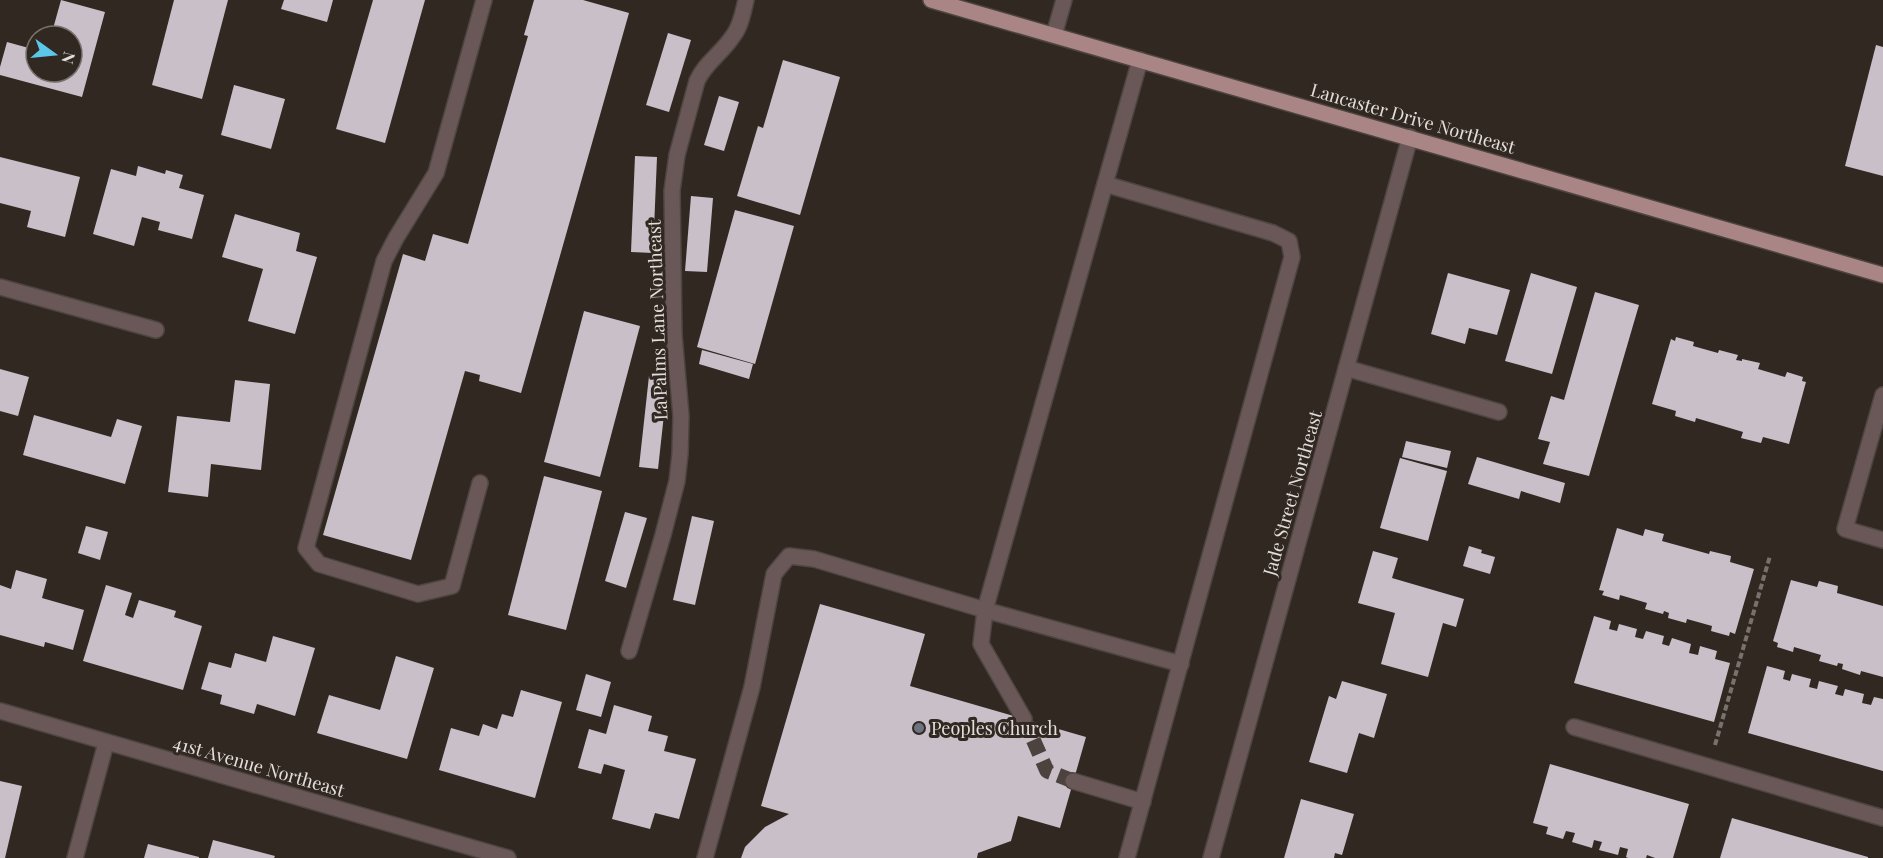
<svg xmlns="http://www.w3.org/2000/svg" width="1883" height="858" viewBox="0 0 1883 858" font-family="'Playfair Display',serif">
	<rect width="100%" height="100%" fill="#312822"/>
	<g fill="#c8bfc9">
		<path d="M61,0L105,12L82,97L0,75V67L7,42L36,50V72H72V36H51Z"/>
		<path d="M174,0H228L202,99L152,85Z"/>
		<path d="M284,0H333L327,22L281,9Z"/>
		<path d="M373,0H425L385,143L336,129Z"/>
		<path d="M534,0H583L629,13L521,393L479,381L480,375L465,371L411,560L323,535L403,254L425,261L433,234L468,244L528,36L524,35Z"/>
		<path d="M668,33L691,40L669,112L646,105Z"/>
		<path d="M1876,45L1883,47V176L1845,166Z"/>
		<path d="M783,60L840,77L800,215L737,196L758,126L763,128Z"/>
		<path d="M234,85L285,99L271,149L221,135Z"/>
		<path d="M719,96L739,102L724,151L704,145Z"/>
		<path d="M635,156L657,157L653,253L631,252Z"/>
		<path d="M0,157L80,177L65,237L27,227L31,211L0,203Z"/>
		<path d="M138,166L165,174L166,170L183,175L179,188L204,195L192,239L158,230L160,222L142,217L134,246L93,234L111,169L136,176Z"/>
		<path d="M691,196L713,198L707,272L685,271Z"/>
		<path d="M735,210L794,226L755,364L697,347Z"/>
		<path d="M235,214L300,233L296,251L317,257L295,334L248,321L263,269L222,257Z"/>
		<path d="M1448,273L1510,290L1497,335L1469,328L1465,344L1431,334Z"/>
		<path d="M1531,273L1577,287L1552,374L1505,361Z"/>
		<path d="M1595,292L1639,305L1589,476L1543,464L1550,442L1538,439L1551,396L1564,400Z"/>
		<path d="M584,311L640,326L600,477L544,462Z"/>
		<path d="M1676,337L1694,342L1693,346L1718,353L1719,350L1738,355L1736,360L1742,361V359L1760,363L1758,369L1785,377L1787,372L1803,377L1802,381L1806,382L1789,444L1763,437L1761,443L1741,438L1743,432L1696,418L1695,422L1675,416L1676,411L1652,404L1671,339L1675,341Z"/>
		<path d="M702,350L753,364L749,379L699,364Z"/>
		<path d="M0,369L29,377L18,416L0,411Z"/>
		<path d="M649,376L668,378L658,469L639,467Z"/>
		<path d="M235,380L270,384L261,470L211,464L208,497L168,492L177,416L230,422Z"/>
		<path d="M34,415L111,437L117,419L142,426L125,484L23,455Z"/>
		<path d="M1406,441L1451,451L1447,468L1402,457Z"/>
		<path d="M1477,457L1565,483L1560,503L1521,491L1519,499L1468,484Z"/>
		<path d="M1400,458L1447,471L1428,541L1380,528Z"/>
		<path d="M544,476L602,491L566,630L508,615Z"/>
		<path d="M625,512L647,518L626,588L605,581Z"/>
		<path d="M692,516L714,521L695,605L673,600Z"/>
		<path d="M86,526L108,532L100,560L78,553Z"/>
		<path d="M1617,528L1643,536L1645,529L1664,534L1662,541L1709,554L1710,551L1731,556L1730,562L1754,569L1735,634L1730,632L1729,636L1711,631L1712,626L1687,619L1686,623L1668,618L1669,613L1664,611L1663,614L1645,609L1647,603L1620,595L1619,600L1602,595L1604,591L1599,590Z"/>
		<path d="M1469,546L1482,550L1481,553L1495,557L1490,574L1463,566Z"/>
		<path d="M1373,551L1398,558L1392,578L1464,599L1456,627L1443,623L1428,677L1381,664L1395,613L1358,603Z"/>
		<path d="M16,570L47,579L42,598L84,610L73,650L45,642L44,647L0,635V585L11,589Z"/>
		<path d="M1791,580L1817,587L1819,581L1838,586L1837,593L1883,606V677L1861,671L1860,675L1842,669L1843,664L1838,663L1837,666L1819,661L1821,655L1794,647L1793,652L1777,647L1778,643L1773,641Z"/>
		<path d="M106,585L132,593L125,615L133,618L139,600L176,611L174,617L202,626L183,690L83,661Z"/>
		<path d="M820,604L925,634L910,686L1086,737L1060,828L1018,816L1011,841L978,853L977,858H741L745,847L765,827L789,814L761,806Z"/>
		<path d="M1594,616L1611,621L1609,629L1617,631L1619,624L1637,629L1635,637L1643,639L1646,631L1664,636L1662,644L1669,646L1672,638L1691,644L1689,653L1698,655L1700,646L1717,651L1715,659L1730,663L1714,722L1574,683Z"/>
		<path d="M273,636L315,648L295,716L257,704L254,714L220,704L222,695L201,689L209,662L231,668L235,653L266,662Z"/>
		<path d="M396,656L434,668L407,759L317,733L329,695L380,710Z"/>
		<path d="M1767,666L1785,671L1783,679L1790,681L1792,674L1811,679L1809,687L1817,689L1819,681L1838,686L1835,694L1843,696L1845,689L1864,694L1862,703L1871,705L1874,697L1883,699V771L1748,733Z"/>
		<path d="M586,674L611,682L601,717L576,710Z"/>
		<path d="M1342,681L1387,694L1374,738L1359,733L1347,773L1309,762L1329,696L1336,699Z"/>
		<path d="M521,690L562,702L535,798L439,770L451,728L479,736L483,724L497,729L502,714L513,717Z"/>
		<path d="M614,705L652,716L648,731L668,736L664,751L696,759L679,819L655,813L650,829L612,819L625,770L604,764L601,774L578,768L589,729L606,734Z"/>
		<path d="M1550,764L1689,804L1673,858H1655L1647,855L1646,858H1628L1626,857L1628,849L1620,847L1618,855L1599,850L1602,842L1594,840L1592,848L1572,842L1575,833L1566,831L1563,839L1546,834L1548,827L1533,823Z"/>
		<path d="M0,781L22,786L5,858H0Z"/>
		<path d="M1301,799L1354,814L1342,855L1335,853L1334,858H1284Z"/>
		<path d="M1732,818L1868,857V858H1720Z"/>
		<path d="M213,840L275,856L274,858H208Z"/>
		<path d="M148,844L199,857V858H144Z"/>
	</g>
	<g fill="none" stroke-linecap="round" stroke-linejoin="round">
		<path stroke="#4c433e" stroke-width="15" stroke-dasharray="15 8" stroke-linecap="butt" d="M1024,719L1047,771L1073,781"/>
		<defs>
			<g id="minor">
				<path d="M1054,35L1064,0"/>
				<path d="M0,287L156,330"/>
				<path d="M1346,368L1499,412"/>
				<path d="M1883,395L1845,529L1883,540"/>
				<path d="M480,483L452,586L418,594L319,564L306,548L384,261L396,238L436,173L484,0"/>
				<path d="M629,651L663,535L677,481L680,454L681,416L674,335L672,191L677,155L697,81C705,63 722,53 733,36C741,26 743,12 746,0"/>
				<path d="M0,711L508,858"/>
				<path d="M1024,719L981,644L985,610L1181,664"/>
				<path d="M1574,727L1883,818"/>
				<path d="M1073,781L1143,802"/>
				<path d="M75,858L106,743"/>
				<path d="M705,858L752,687L774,574L789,556L814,559L985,610L1105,184"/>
				<path d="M1127,858L1292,257L1289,241L1273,233L1105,184L1140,60"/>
				<path d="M1211,858L1410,137"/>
			</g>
			<path id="major" d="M931,0L1883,275"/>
		</defs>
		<use href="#minor" stroke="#4e4540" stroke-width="18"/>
		<use href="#major" stroke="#4e4540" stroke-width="18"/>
		<path stroke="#79716c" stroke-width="4" stroke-dasharray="6 3" stroke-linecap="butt" d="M1715,745L1770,556"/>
		<use href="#minor" stroke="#6a5858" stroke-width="15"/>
		<use href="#major" stroke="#aa8586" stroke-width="15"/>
	</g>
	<circle fill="#6b7280" stroke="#312822" stroke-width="2" cx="919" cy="728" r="6"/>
	<g text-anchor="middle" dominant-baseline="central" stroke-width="6" stroke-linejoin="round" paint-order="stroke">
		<g font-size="18" fill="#e4dedb" stroke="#312822">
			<text transform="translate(1413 118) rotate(16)">Lancaster Drive Northeast</text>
			<text transform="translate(657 320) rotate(-92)">La Palms Lane Northeast</text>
			<text transform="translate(1292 493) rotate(-74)">Jade Street Northeast</text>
			<text transform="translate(259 766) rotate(16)">41st Avenue Northeast</text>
		</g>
		<g font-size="18" fill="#e4dedb" stroke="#312822" text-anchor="start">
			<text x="931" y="728">Peoples Church</text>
		</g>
	</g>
	<g transform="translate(54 54) rotate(105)"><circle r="28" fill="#312822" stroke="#79716c" stroke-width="1.5"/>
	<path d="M0-4.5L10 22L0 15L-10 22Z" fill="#5cc7e8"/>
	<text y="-9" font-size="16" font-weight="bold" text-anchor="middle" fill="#e4dedb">N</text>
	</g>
</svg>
